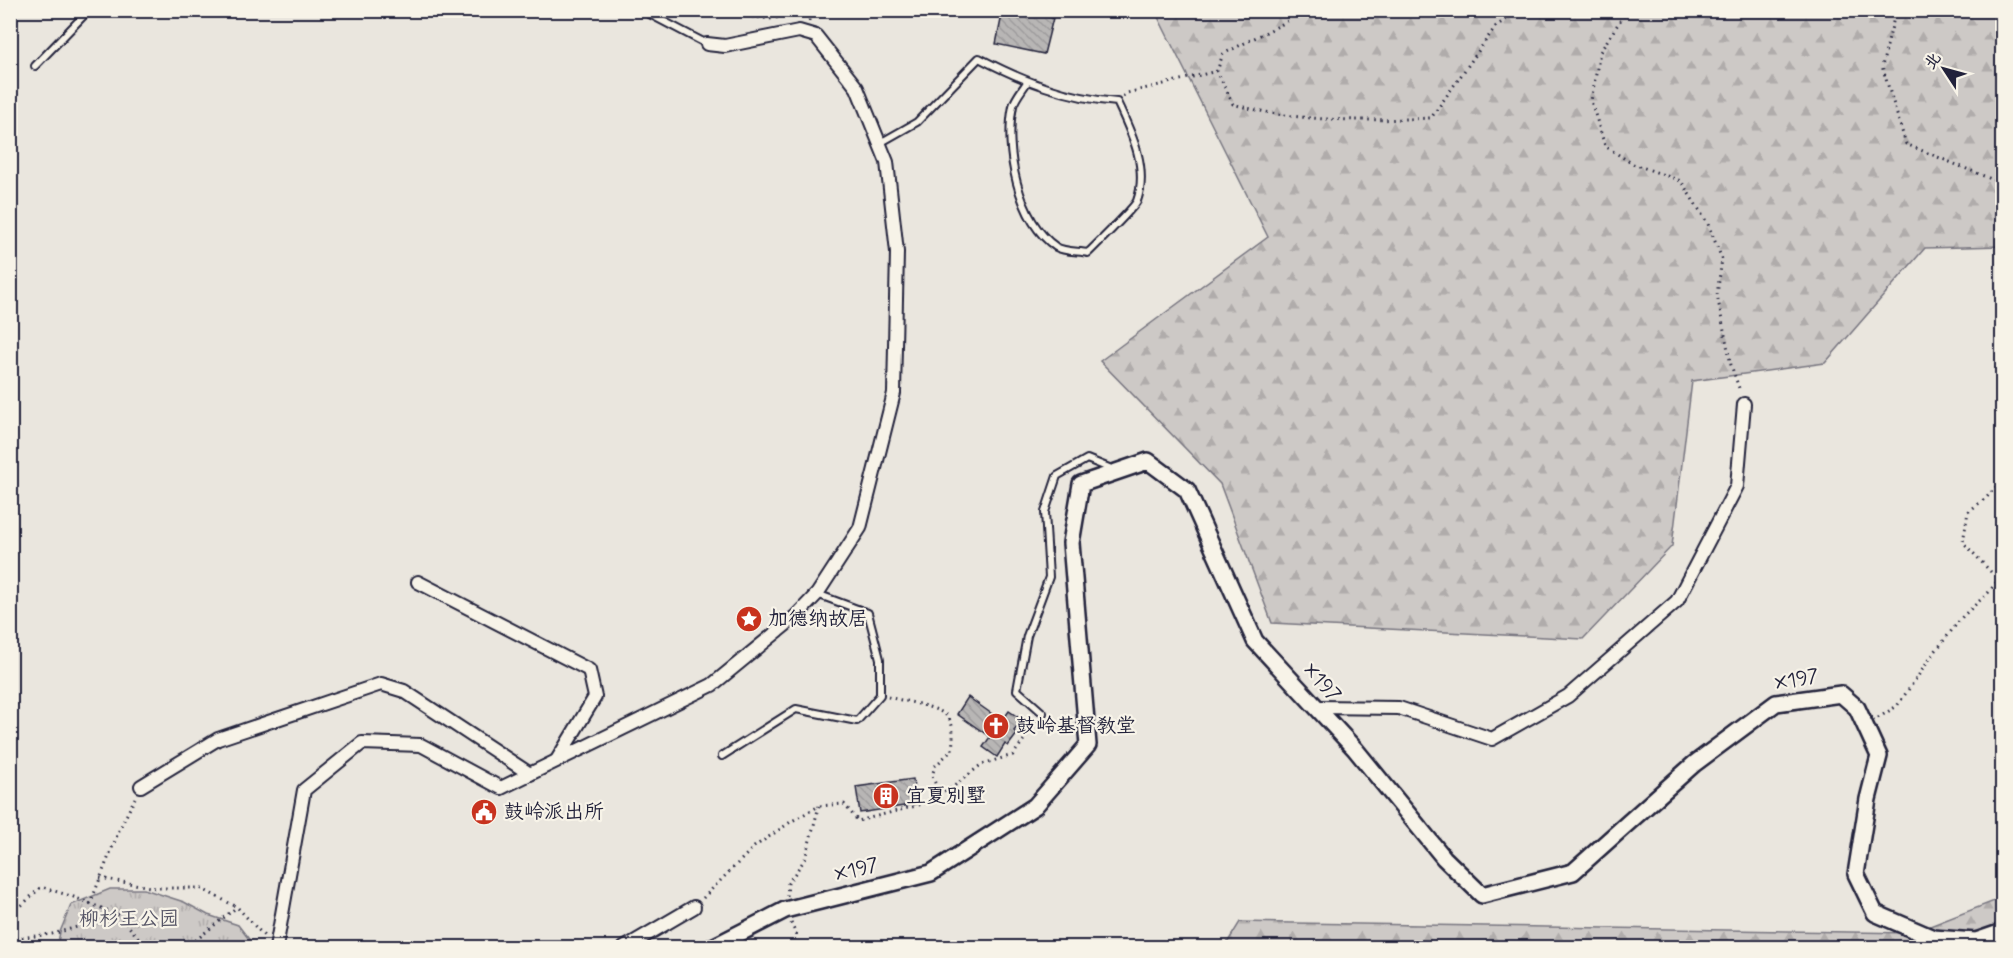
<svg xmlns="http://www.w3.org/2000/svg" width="2013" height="958" viewBox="0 0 2013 958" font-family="Mynerve,'LXGW WenKai TC',sans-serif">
	<defs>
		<pattern id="forest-firs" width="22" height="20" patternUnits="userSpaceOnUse" patternTransform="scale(1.5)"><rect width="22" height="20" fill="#cdc9c6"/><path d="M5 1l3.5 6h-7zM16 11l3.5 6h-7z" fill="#b0acab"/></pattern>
		<pattern id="park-tufts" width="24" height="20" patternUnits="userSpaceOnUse" patternTransform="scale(1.5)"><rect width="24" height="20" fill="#cdc9c6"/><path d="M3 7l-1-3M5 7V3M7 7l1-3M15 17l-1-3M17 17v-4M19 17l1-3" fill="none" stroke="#b0acab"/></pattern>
		<pattern id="building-back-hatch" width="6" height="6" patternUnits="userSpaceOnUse" patternTransform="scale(1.5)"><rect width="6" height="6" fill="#b8b6b5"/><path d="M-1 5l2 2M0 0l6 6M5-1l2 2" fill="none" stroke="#9e9c9d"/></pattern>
	</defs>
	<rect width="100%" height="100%" fill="#eae6de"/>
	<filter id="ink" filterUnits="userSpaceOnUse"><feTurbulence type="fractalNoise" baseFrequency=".0167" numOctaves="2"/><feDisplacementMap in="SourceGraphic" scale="12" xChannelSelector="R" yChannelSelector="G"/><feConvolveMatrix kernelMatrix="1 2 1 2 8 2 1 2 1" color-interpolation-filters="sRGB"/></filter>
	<g filter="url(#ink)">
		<g fill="url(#forest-firs)" stroke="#787680" stroke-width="1.5">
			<path d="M1155,11H2002V246L1925,248L1825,363L1692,381L1672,546L1583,639L1272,623L1220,484L1100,361L1268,237Z"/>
			<path d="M2002,898V947L1224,948L1240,922L1912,933Z"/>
		</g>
		<path fill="url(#park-tufts)" stroke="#787680" stroke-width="1.5" d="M110,889H144L184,902L208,915L238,925L255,947H57L60,932L71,905Z"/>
		<g fill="url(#building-back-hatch)" stroke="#22223b" stroke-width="1.5">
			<path d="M1003,10H1019L1053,18L1044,54L996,44Z"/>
			<path d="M968,697L1002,721L1009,711L1022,720L1014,731L1017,734L1008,746L1005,744L997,757L983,747L990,737L957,714Z"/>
			<path d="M913,779L916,804L860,813L856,787Z"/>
		</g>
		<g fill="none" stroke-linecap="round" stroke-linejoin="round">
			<defs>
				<g id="service">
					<path d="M642,10L707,44"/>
					<path d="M35,66L89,10"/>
					<path d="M880,143L917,122L979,58C1023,81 1066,98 1117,102C1131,132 1149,167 1137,201C1133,209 1097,244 1088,253C1079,251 1064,252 1056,247C1018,221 1004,149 1013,106C1015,98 1023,89 1027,82"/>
					<path d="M1043,713L1017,690L1027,636L1049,577L1045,512L1057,476L1087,459L1114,470"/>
					<path d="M722,756L796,709L857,721L880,695V659L868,613L817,594"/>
				</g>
				<g id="minor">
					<path d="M418,582L589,670L595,697L557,760"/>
					<path d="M1316,707L1399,708L1492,739L1568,696L1677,601L1737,486L1744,404"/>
					<path d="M141,786L218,739L381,684L404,691L530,774"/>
					<path d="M276,948L304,790L362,743L421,745L501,788L712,685L795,617L817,594L860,528L894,393L897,252L887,162L857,88L816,36L799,31L725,46L707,44"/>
					<path d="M624,948L694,907"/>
				</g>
				<path id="tertiary" d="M711,948L785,910L931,873L1035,806L1088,745L1071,543L1081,484L1148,461L1187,490L1255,641L1355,749L1444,858L1482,895L1573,872L1694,764L1776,703L1841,694L1857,708L1879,756L1868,799L1856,874L1875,913L1933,938L1976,941L2002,932"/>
			</defs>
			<use href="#service" stroke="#22223b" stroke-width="10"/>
			<use href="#minor" stroke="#22223b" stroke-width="16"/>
			<use href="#tertiary" stroke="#22223b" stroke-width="20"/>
			<g stroke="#22223b" stroke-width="3" stroke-dasharray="1.5 4.5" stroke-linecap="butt">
				<path d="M723,10L745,16L772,19L804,10"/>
				<path d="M1292,10L1288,21L1223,54L1217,71L1233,104C1297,123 1364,121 1431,118L1496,26L1521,10"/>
				<path d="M1627,10L1600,52L1591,101L1605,146L1633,164L1681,181L1708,224L1722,259L1717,295L1731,365L1740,391"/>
				<path d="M1896,10L1882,66L1906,144L1996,181L2002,179"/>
				<path d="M809,21V10"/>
				<path d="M1123,96L1127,93L1217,71"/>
				<path d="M1991,572L1963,542L1968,512L1987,497L2002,480"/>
				<path d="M888,697C903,701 938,706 948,717C955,726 953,740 952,750L935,766L932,776L940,794"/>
				<path d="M1878,718L1897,706L1934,653L1963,616L1988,593L1999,579"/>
				<path d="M100,878L156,888H200L237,907L265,937"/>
				<path d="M787,896L788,883L805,859L819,806"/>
				<path d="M703,898L754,847L792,821L819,806L844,804L858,821L920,805L953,787L982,764L1013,755L1038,720"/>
				<path d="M90,904L120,828L135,798"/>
				<path d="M10,908L21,906L41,887L71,896L119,915L147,948"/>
				<path d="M791,923L797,936"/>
				<path d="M10,939L52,934L117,916"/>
				<path d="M186,948L237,907"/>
			</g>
			<use href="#service" stroke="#f7f3e8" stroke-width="6"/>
			<use href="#minor" stroke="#f7f3e8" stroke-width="12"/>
			<use href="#tertiary" stroke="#f7f3e8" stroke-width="15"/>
		</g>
	</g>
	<defs>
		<symbol id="sight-disc" viewBox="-11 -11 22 22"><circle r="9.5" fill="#c8321e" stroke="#f7f3e8"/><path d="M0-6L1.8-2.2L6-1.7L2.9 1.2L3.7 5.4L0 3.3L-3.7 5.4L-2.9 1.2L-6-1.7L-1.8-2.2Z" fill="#fff"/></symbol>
		<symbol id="church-disc" viewBox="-11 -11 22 22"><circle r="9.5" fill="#c8321e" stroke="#f7f3e8"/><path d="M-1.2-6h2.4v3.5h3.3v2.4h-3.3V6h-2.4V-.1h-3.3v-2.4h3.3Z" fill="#fff"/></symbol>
		<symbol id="building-disc" viewBox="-11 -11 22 22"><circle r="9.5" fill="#c8321e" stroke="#f7f3e8"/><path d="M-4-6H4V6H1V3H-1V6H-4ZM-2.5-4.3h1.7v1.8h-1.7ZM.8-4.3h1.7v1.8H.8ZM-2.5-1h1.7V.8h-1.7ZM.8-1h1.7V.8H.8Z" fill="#fff"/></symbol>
		<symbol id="civic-disc" viewBox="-11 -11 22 22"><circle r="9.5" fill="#c8321e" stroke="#f7f3e8"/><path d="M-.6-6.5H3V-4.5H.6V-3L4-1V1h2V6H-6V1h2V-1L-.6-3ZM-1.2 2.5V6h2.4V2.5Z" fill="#fff"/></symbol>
	</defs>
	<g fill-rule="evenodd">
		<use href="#sight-disc" x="734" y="604" width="30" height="30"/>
		<use href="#church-disc" x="981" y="711" width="30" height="30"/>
		<use href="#building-disc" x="871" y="781" width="30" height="30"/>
		<use href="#civic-disc" x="469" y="797" width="30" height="30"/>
	</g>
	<g text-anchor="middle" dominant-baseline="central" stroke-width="4.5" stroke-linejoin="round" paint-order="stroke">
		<g font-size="20" fill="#22223b" stroke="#f7f3e8" text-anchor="start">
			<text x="768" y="619">加德纳故居</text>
			<text x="1016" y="726">鼓岭基督教堂</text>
			<text x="906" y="796">宜夏别墅</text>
			<text x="504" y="812">鼓岭派出所</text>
		</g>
		<g font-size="20" fill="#22223b" stroke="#f7f3e8">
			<text transform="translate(1797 680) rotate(-11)">X197</text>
			<text transform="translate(1322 683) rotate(47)">X197</text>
			<text transform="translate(857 870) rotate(-15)">X197</text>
		</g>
		<g font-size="20" fill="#555465" stroke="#f7f3e8">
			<text x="129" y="919">柳杉王公园</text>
		</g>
	</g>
	<rect width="2013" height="958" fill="none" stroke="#f7f3e8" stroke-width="36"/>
	<rect x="18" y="18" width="1977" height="922" fill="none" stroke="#22223b" stroke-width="2" filter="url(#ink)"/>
	<g transform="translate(1944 69) rotate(306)" stroke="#f7f3e8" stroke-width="4.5" paint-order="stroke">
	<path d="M0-4.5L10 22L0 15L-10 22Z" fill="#22223b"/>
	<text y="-9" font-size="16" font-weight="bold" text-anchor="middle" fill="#22223b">北</text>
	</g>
</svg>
